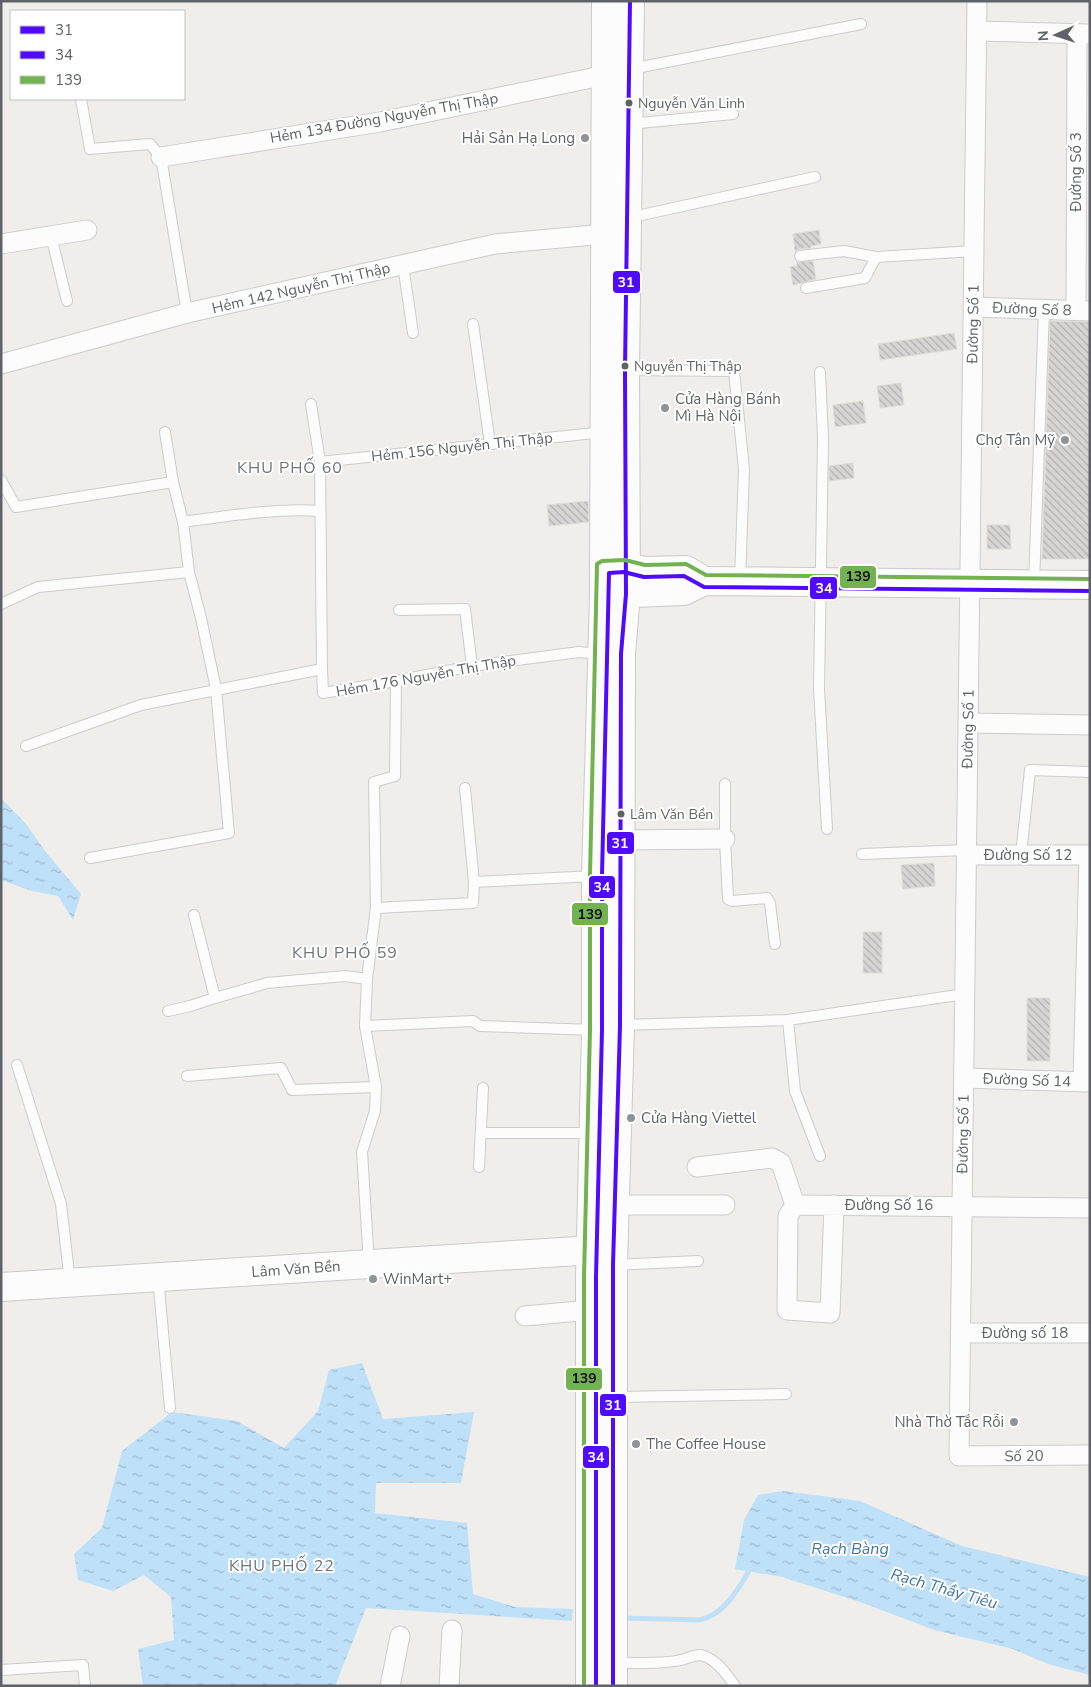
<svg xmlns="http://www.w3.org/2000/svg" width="1091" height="1687" viewBox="0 0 1091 1687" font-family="'Nunito Sans',sans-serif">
	<defs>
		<pattern id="water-ripples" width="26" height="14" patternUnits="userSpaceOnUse" patternTransform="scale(1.25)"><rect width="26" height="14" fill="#bfe0f9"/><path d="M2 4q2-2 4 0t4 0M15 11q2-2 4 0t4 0" fill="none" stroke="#9eb9cd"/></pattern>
		<pattern id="building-back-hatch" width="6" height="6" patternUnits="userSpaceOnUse" patternTransform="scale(1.25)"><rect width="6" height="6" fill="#d6d5d3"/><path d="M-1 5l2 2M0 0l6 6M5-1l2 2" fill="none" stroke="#b1b0af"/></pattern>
	</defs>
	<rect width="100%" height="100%" fill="#efeeea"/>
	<g fill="url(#water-ripples)">
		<path d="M1,798L26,824L45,851L81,894L73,920L58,896L32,891L1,880Z"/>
		<path d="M362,1363L383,1419L474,1412L461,1483H376L375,1513L467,1523L473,1594L515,1607L573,1609L572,1621L366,1608L335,1686H143L138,1649L174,1640L171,1597L144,1575L113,1591L78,1580L74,1554L102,1528L122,1451L172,1412L237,1421L284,1448L318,1411L329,1370Z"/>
		<path d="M783,1491L860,1501L962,1546L1090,1577V1675L1048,1664L1013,1649L934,1630L863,1603L782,1577L735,1569L744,1520L758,1495Z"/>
	</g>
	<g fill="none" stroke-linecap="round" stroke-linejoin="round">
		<path stroke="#bfe0f9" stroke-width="5" d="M621,1618L700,1620C726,1614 739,1587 752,1566"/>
	</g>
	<g fill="url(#building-back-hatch)" stroke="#deddd9">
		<path d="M819,230L821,244L811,246V248L799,249L795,251L793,234Z"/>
		<path d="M813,261L816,279L793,285L790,267L797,266V262Z"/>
		<path d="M1050,321L1090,322V559H1042Z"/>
		<path d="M954,333L957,349L880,360L878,344Z"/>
		<path d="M901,383L904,405L880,408L877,386Z"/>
		<path d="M863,401L866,423L835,427L833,405Z"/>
		<path d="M853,463L854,478L829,481V466Z"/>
		<path d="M588,501L589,522L549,526L547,505Z"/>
		<path d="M987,525H1010L1011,549H987Z"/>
		<path d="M934,863L935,886L903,889L901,865Z"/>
		<rect x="863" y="932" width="19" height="41"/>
		<rect x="1027" y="998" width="23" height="63"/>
	</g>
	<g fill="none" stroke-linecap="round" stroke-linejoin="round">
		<defs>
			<g id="lane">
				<path d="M631,69L861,24"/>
				<path d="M81,99L90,149L150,144L161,157L187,313"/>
				<path d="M629,124L733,114"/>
				<path d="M628,218L815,177"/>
				<path d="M51,236L67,301"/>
				<path d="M800,256L844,251L876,257L974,251"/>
				<path d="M403,265L413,333"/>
				<path d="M806,288L865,278L876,257"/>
				<path d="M473,324L490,444"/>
				<path d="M626,370L734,371L744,469L740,580"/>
				<path d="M820,372L823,438L819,689L827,829"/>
				<path d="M311,404L320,462L322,669"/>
				<path d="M320,462L604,432"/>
				<path d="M1,480L16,507L173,482"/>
				<path d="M183,522C228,516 274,508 320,511"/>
				<path d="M1034,583L1044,309"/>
				<path d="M1,604L38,587L189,572"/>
				<path d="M399,610L465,609L472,666"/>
				<path d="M26,746L141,705L322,669L323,693L396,681L472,666L579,652L601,654"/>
				<path d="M725,784V839L728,899L732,901L767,898L770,903L775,944"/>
				<path d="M862,854L966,850"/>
				<path d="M1021,855L1030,770L1090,772"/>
				<path d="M90,858L229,833L216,689L201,618L189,572L183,522L173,482L165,432"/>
				<path d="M474,882L595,876"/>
				<path d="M376,908L473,903L474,882L465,788"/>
				<path d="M194,915L215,998L267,983L345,976L367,979"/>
				<path d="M168,1011L190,1006L215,998"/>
				<path d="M788,1020L795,1091L820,1156"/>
				<path d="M620,1025L788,1020L965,994"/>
				<path d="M365,1026L473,1021L480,1026L595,1030"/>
				<path d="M17,1065L61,1204L70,1282"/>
				<path d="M187,1076L281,1068L292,1090L376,1087"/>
				<path d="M481,1133H592"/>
				<path d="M479,1167L483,1088"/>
				<path d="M369,1263L362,1152L375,1111L376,1087L365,1026L367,979L376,908L374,782L395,776L396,681"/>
				<path d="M614,1265L698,1261"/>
				<path d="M158,1278L170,1408"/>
				<path d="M615,1397L786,1394"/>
				<path d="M614,1663C636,1662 661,1665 681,1660C689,1658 697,1653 704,1656C718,1661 727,1675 735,1686"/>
				<path d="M1,1670L83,1665L85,1686"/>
			</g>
			<g id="street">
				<path d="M977,1L959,1456L1090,1455"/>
				<path d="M977,31L1088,34"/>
				<path d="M161,157L380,122L606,75"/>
				<path d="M1,244L87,230"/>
				<path d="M973,307L1090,311"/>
				<path d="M1076,310L1077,34"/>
				<path d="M1,364L187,313L495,244L605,234"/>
				<path d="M968,723L1090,725"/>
				<path d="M621,840L725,839"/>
				<path d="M966,855H1090"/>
				<path d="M964,1078L1090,1082"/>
				<path d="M1083,1082L1089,855"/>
				<path d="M697,1167L772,1158L781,1163L795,1205"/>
				<path d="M615,1205H725"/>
				<path d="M834,1205L830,1313L787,1310L788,1216L795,1205L1090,1208"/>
				<path d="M525,1316L590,1310"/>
				<path d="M960,1333H1090"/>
				<path d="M390,1686L400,1636"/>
				<path d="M449,1686L452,1630"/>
			</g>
			<g id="secondary">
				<path d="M607,567L625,566L644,571L686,570L704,581"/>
				<path d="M609,594L684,591L704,581L1090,585"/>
				<path d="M1,1287L610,1249"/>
				<path d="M590,1686V1277L596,1030V876L604,594L606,1"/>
				<path d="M613,1686V1265L620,1026L621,654L626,594L625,370L630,1"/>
			</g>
		</defs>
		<use href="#lane" stroke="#cbcccc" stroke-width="12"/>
		<use href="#street" stroke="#cbcccc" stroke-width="21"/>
		<use href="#secondary" stroke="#cacacb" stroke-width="30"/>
		<use href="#lane" stroke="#fdfcfc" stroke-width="10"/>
		<use href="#street" stroke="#fdfcfc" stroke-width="19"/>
		<use href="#secondary" stroke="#fdfcfc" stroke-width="28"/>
		<defs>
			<path id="bus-1" d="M613,1686V1265L620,1026L621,654L626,594L625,370L630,1"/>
			<path id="bus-2" d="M596,1686V1277L602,1030V876L609,573L624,572L644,577L684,576L704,587L1090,591"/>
			<path id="bus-3" d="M584,1686V1277L590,1030V876L597,564L602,561L625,560L645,565L686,564L706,575L1090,579"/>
		</defs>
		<use href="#bus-1" stroke="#fff" stroke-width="8"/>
		<use href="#bus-2" stroke="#fff" stroke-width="8"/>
		<use href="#bus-3" stroke="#fff" stroke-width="8"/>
		<use href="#bus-1" stroke="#4f0aff" stroke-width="4"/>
		<use href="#bus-2" stroke="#4f0aff" stroke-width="4"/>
		<use href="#bus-3" stroke="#73b251" stroke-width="4"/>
	</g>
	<g fill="#5f6368" stroke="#fff" stroke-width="2">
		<circle cx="629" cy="103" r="4.5"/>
		<circle cx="625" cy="366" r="4.5"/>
		<circle cx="621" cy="814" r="4.5"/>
	</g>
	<g fill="#919496" stroke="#fff" stroke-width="2">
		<circle cx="585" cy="138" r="5"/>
		<circle cx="665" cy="408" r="5"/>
		<circle cx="1065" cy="440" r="5"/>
		<circle cx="631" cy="1118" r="5"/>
		<circle cx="373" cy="1279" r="5"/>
		<circle cx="1014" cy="1422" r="5"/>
		<circle cx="636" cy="1444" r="5"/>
	</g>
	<g text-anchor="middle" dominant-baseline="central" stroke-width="4" stroke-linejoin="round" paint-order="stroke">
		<g font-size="14" fill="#5f6368" stroke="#fff" text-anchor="start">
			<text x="638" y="103">Nguyễn Văn Linh</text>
			<text x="634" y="366">Nguyễn Thị Thập</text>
			<text x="630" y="814">Lâm Văn Bền</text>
		</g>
		<g font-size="15" fill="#5f6368" stroke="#fff">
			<text transform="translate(384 118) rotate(-10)">Hẻm 134 Đường Nguyễn Thị Thập</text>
			<text transform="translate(1076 172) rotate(-90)">Đường Số 3</text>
			<text transform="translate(301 288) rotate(-13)">Hẻm 142 Nguyễn Thị Thập</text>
			<text transform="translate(1032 309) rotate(2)">Đường Số 8</text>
			<text transform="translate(973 324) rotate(-89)">Đường Số 1</text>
			<text transform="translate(462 447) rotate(-6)">Hẻm 156 Nguyễn Thị Thập</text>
			<text transform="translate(426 676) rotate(-10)">Hẻm 176 Nguyễn Thị Thập</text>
			<text transform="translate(968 729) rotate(-89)">Đường Số 1</text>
			<text x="1028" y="855">Đường Số 12</text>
			<text transform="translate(1027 1080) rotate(2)">Đường Số 14</text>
			<text transform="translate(963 1134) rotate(-89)">Đường Số 1</text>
			<text x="889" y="1205">Đường Số 16</text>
			<text transform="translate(296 1269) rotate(-4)">Lâm Văn Bền</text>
			<text x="1025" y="1333">Đường số 18</text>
			<text transform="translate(1024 1456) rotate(-1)">Số 20</text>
		</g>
		<g font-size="15" fill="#5f6368" stroke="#fff" text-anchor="start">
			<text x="575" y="138" text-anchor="end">Hải Sản Hạ Long</text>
			<text x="675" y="399">Cửa Hàng Bánh<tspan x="675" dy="17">Mì Hà Nội</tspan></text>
			<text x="1055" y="440" text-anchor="end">Chợ Tân Mỹ</text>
			<text x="641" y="1118">Cửa Hàng Viettel</text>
			<text x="383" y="1279">WinMart+</text>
			<text x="1004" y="1422" text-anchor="end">Nhà Thờ Tắc Rỗi</text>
			<text x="646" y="1444">The Coffee House</text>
		</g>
		<g font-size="16" letter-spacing="1" fill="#70757a" stroke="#fff">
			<text x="290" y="468">KHU PHỐ 60</text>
			<text x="345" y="953">KHU PHỐ 59</text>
			<text x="282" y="1566">KHU PHỐ 22</text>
		</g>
		<g font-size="16" font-style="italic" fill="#4174aa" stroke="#fff">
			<text x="850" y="1549">Rạch Bàng</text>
			<text transform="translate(944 1589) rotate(16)">Rạch Thầy Tiêu</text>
		</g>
	</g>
	<g stroke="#fff" stroke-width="2">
		<rect x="612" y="270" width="29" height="24" rx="5" fill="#4f0aff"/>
		<rect x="839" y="565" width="38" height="24" rx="5" fill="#73b251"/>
		<rect x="809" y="576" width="29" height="24" rx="5" fill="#4f0aff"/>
		<rect x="606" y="831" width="29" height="24" rx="5" fill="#4f0aff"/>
		<rect x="588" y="875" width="28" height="24" rx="5" fill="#4f0aff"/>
		<rect x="571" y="902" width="38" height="24" rx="5" fill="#73b251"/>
		<rect x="565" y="1367" width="38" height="24" rx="5" fill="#73b251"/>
		<rect x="599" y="1393" width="28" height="24" rx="5" fill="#4f0aff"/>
		<rect x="582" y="1445" width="28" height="24" rx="5" fill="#4f0aff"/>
	</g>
	<g font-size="14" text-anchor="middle" font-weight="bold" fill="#fff">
		<text x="626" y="287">31</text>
		<text x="824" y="593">34</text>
		<text x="620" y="848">31</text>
		<text x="602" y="892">34</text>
		<text x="613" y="1410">31</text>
		<text x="596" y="1462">34</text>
	</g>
	<g font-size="14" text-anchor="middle" font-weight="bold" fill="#111">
		<text x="858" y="581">139</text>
		<text x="590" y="919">139</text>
		<text x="584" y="1383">139</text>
	</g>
	<rect width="1091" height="1687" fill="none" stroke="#5f6368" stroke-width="5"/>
	<rect x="10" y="10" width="175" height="90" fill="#ffffff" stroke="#bfc1c3"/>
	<rect x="20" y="26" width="25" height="8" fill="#4f0aff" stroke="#bfc1c3"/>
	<text x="55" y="35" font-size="15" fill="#5f6368">31</text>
	<rect x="20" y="51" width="25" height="8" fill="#4f0aff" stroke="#bfc1c3"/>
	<text x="55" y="60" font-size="15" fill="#5f6368">34</text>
	<rect x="20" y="76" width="25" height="8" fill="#73b251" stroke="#bfc1c3"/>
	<text x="55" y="85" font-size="15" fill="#5f6368">139</text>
	<g transform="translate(1056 35) rotate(267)" stroke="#ffffff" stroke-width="4" paint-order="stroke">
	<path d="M0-4L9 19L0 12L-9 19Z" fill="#5f6368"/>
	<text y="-8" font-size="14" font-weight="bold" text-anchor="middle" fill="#5f6368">N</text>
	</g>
</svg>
